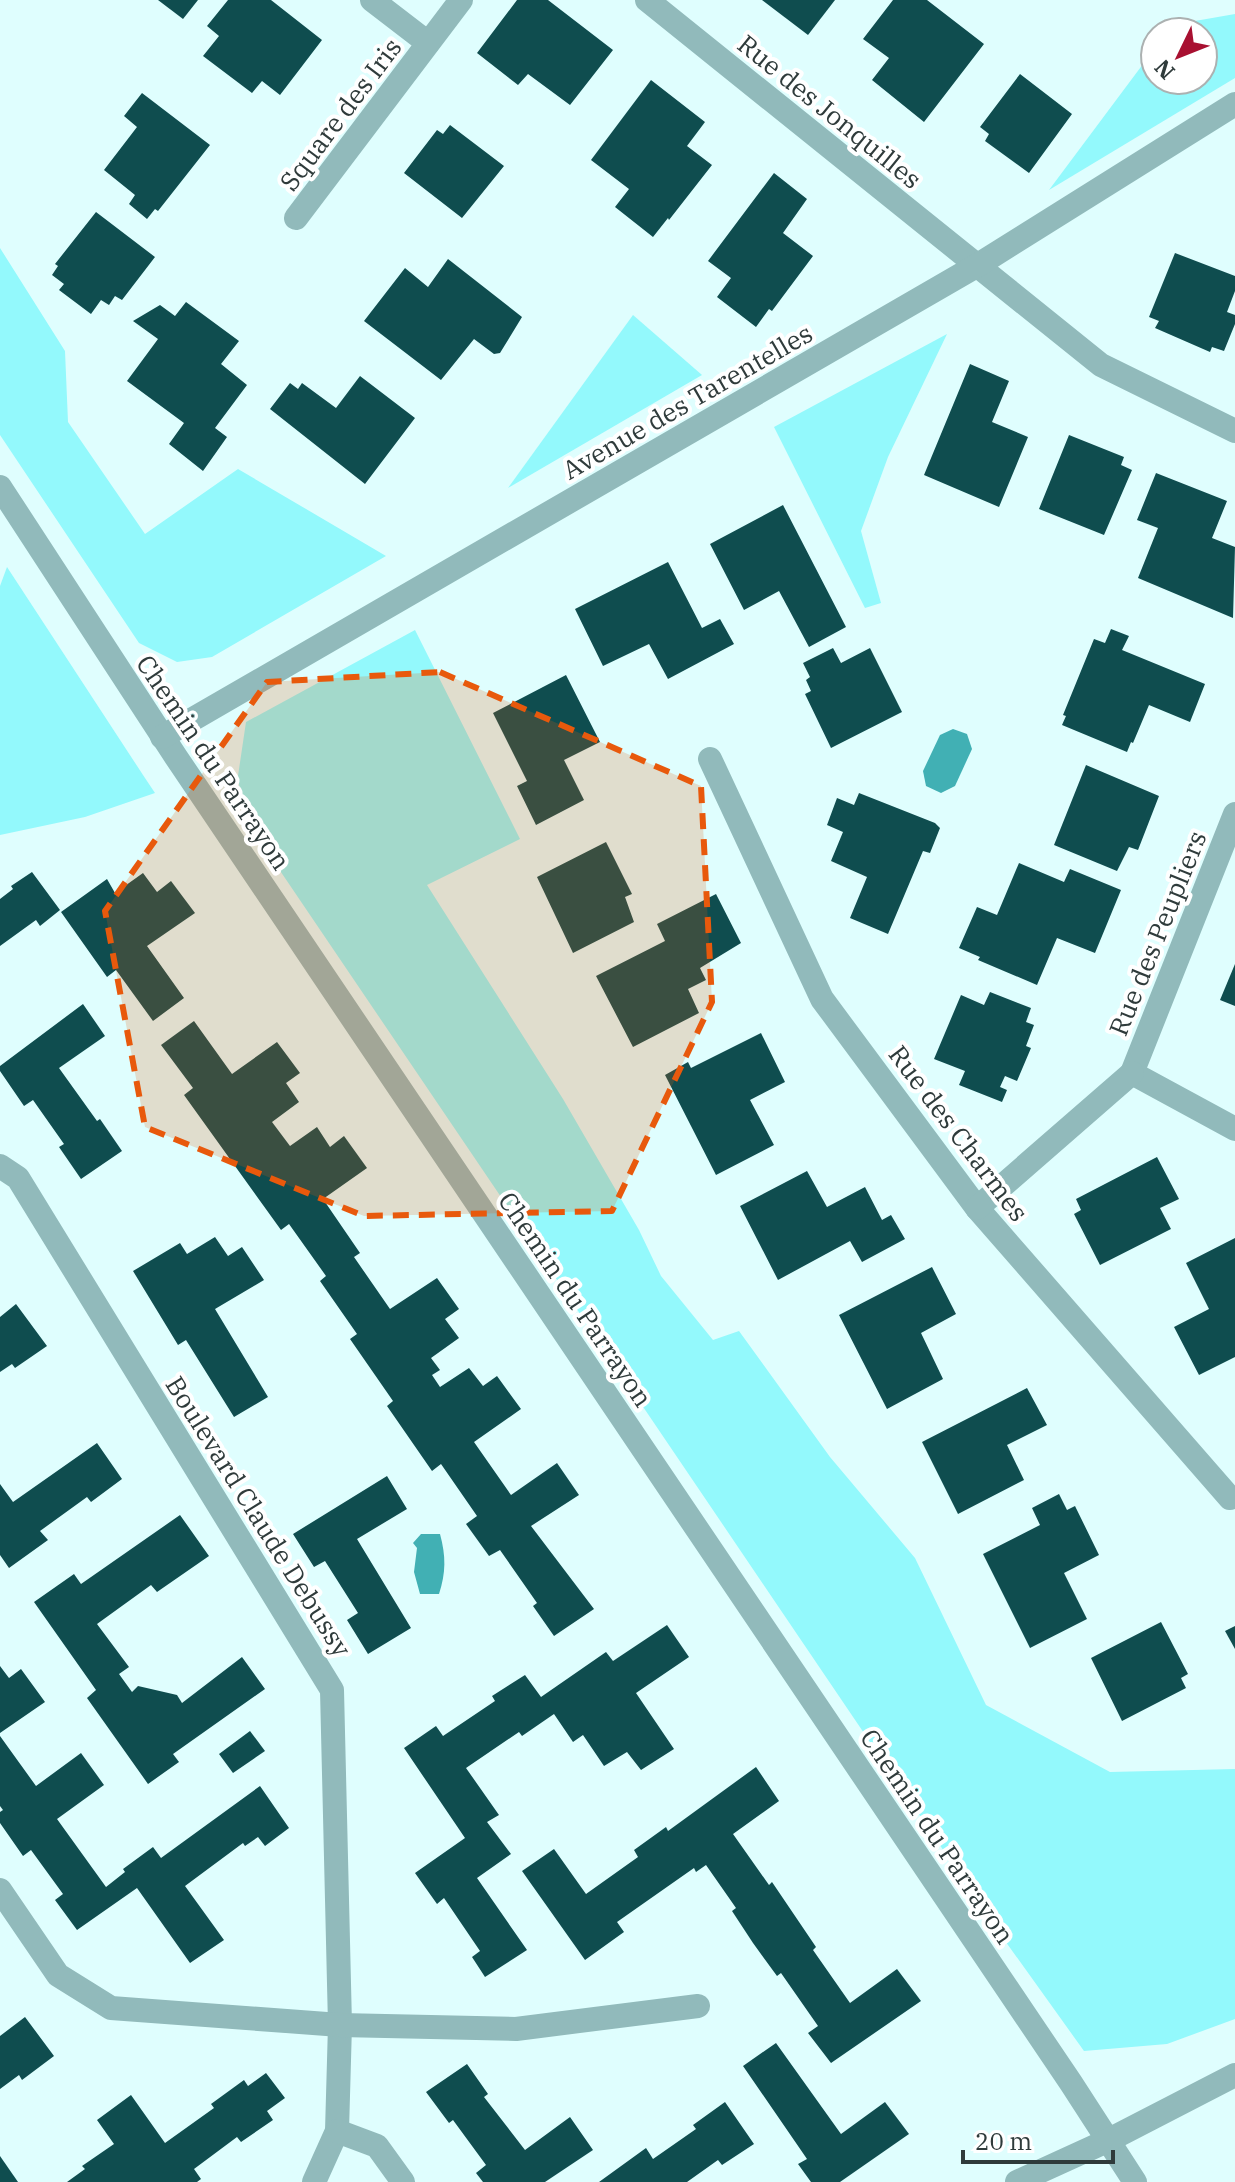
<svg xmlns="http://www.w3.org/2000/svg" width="1235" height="2182" viewBox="0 0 1235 2182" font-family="'IBM Plex Serif',serif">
	<rect width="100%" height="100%" fill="#dffefe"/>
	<g fill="#93f9fc">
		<path d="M1235,14V78L1049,190L1155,48V80H1203V32H1167L1172,25Z"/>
		<path d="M0,248L65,351L68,422L145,534L238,469L386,556L212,657L177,662L139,643L0,435Z"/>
		<path d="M633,315L702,375L508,488Z"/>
		<path d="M947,334L888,457L861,531L881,603L865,608L774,427Z"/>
		<path d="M7,567L143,775L155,793L85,817L0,835V586Z"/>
		<path d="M415,630L520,839L427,885L563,1099L639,1230L661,1276L713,1340L739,1331L830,1457L915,1558L986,1705L1110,1772L1235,1769V2019L1167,2044L1084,2051L998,1931L243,816L238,776L246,722Z"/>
	</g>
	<g fill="#41b0b4">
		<path d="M953,729L967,734L972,749L955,786L941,793L926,786L923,771L940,735Z"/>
		<path d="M421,1534H440C446,1556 446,1573 439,1594H420L414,1572L417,1548L413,1543Z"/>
	</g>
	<g fill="#0f4d4f">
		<path d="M158,0H198L183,19Z"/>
		<path d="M228,0H271L322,40L280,95L262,81L252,93L203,56L219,36L207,26Z"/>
		<path d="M517,0H548L613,50L570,105L528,74L518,85L477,53Z"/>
		<path d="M762,0H835L808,35Z"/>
		<path d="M893,0H927L984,44L924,122L872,80L889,58L863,39Z"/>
		<path d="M1020,74L1072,114L1029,173L985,141L989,134L980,127Z"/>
		<path d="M651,80L705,122L687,146L712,165L669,220L668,218L653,237L615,207L629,189L591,160Z"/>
		<path d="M142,93L210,145L158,211L155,209L147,219L129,204L135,195L104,170L137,127L124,116Z"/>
		<path d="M450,125L504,166L462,218L404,173L437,130L443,134Z"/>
		<path d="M774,173L807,199L783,233L813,256L772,311L769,309L756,327L717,297L731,278L708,261Z"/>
		<path d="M96,212L155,257L122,300L115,296L109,305L101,300L91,314L59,290L64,284L52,275L58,266L55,264Z"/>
		<path d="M1175,253L1235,276V291L1227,312L1235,315V324L1224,351L1212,347L1210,352L1155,328L1159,321L1149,317Z"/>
		<path d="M448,259L522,317L500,353L494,354L474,339L441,380L364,321L405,268L428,287Z"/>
		<path d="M186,302L239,341L221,364L247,385L215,428L227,437L203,471L169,444L184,423L127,381L158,339L133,321L160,305L175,316Z"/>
		<path d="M970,364L1009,381L992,422L1028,437L999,507L924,475Z"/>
		<path d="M360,376L415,418L365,484L270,409L290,383L298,389L302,383L336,408Z"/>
		<path d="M1069,435L1124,457L1121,465L1132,470L1104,535L1039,509Z"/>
		<path d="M1156,473L1227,501L1212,538L1235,547L1233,618L1138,578L1158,528L1137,520Z"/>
		<path d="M783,505L846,627L809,647L779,591L744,610L710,544Z"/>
		<path d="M668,562L702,628L720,619L734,644L668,679L649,644L603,666L575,609Z"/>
		<path d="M1111,629L1129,636L1122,650L1205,684L1190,722L1149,705L1133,743L1131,742L1127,752L1062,725L1066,716L1063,715L1094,639L1105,643Z"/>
		<path d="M833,648L841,663L870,648L902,712L831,748L805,694L811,691L806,680L810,677L803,663Z"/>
		<path d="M566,675L600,742L564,760L584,800L536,825L517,786L527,781L493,713Z"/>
		<path d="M1086,765L1159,796L1138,850L1129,847L1117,871L1054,845Z"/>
		<path d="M859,793L935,823L940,828L930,853L923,851L888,934L850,918L867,877L831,861L843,832L827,825L837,798L854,805Z"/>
		<path d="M606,842L632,894L625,897L634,922L573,953L537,877Z"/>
		<path d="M1019,863L1064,882L1070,869L1121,890L1095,953L1057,938L1037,985L978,960L980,957L959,948L977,907L997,915Z"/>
		<path d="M32,872L60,910L40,926L36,920L0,946V899L13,889L11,886Z"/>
		<path d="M143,873L157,892L171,881L195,913L147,946L184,998L153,1021L116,970L107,977L61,912L107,879L115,893Z"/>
		<path d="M716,894L741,943L700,968L706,980L688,989L699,1013L633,1047L596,976L665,941L657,924Z"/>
		<path d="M1235,964V1006L1220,1000Z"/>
		<path d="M990,992L1031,1008L1026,1022L1034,1025L1026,1046L1031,1048L1017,1081L1005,1076L1000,1087L1007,1090L1002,1102L959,1085L965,1071L934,1059L961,995L984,1005Z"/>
		<path d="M83,1004L105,1036L59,1068L97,1121L100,1119L122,1151L81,1179L59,1147L64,1144L33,1100L24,1106L0,1071V1066Z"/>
		<path d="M194,1021L232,1074L277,1042L300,1073L286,1083L299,1102L272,1122L290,1146L317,1127L330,1147L344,1136L367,1168L323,1199L360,1253L354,1257L390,1309L437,1278L459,1309L445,1319L459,1338L431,1358L440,1370L432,1375L440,1387L469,1368L483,1386L497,1376L521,1409L474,1442L511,1495L557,1463L579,1495L531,1526L594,1609L554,1636L533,1606L537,1603L500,1550L489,1556L466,1524L477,1516L441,1464L432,1471L387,1406L393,1401L350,1339L357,1334L320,1281L326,1276L289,1224L281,1230L184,1095L193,1088L161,1045Z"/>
		<path d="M761,1033L785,1082L750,1100L774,1145L716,1175L665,1075L688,1062L691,1068Z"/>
		<path d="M1157,1157L1179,1199L1160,1208L1171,1229L1100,1265L1074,1214L1081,1210L1076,1199Z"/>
		<path d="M807,1171L827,1207L865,1187L882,1220L891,1215L905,1239L862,1262L850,1241L778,1280L740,1206Z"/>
		<path d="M215,1237L228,1256L242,1247L264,1280L215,1309L268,1397L234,1417L186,1340L178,1345L133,1271L180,1243L187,1254Z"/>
		<path d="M1235,1238V1357L1199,1375L1174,1327L1209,1309L1186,1263Z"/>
		<path d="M932,1267L956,1314L921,1333L943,1379L887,1409L839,1315Z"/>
		<path d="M16,1304L47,1346L15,1368L12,1364L0,1372V1317Z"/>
		<path d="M1027,1388L1047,1425L1007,1445L1024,1480L958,1514L922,1442Z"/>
		<path d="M97,1443L122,1479L91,1502L87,1497L40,1531L48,1540L9,1568L0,1555V1484L13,1502Z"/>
		<path d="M387,1476L407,1509L357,1539L411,1628L368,1654L347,1620L358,1613L325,1561L314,1567L293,1534Z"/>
		<path d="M1059,1494L1067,1510L1075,1506L1099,1555L1064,1573L1087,1619L1030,1648L983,1554L1040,1525L1032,1508Z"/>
		<path d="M180,1515L209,1556L157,1592L151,1585L97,1624L129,1667L119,1674L132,1692L138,1686L177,1695L182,1703L242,1657L265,1689L173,1754L179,1762L148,1784L87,1698L96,1690L34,1602L74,1574L81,1584Z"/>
		<path d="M1161,1622L1188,1674L1181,1678L1186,1688L1122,1721L1091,1658Z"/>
		<path d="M667,1625L689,1657L636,1693L674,1749L641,1770L627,1752L604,1766L583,1735L573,1742L554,1714L522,1736L519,1732L466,1768L499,1815L487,1822L511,1854L477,1878L527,1950L485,1977L472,1957L480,1951L444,1898L437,1904L415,1873L465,1838L404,1748L436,1726L443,1736L495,1701L492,1696L525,1675L541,1697L606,1652L613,1661Z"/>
		<path d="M1235,1626V1649L1225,1631Z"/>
		<path d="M0,1666L9,1678L21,1669L45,1702L0,1733Z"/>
		<path d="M250,1731L265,1751L233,1773L219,1754Z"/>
		<path d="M0,1736L36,1786L81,1753L104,1785L57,1819L106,1887L125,1872L123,1869L153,1847L161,1858L260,1786L289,1828L265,1846L258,1837L245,1846L243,1843L185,1886L224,1940L190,1963L137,1888L77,1930L55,1900L63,1894L31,1850L23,1856L0,1823V1812L3,1810L0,1806Z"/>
		<path d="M756,1767L779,1801L733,1834L769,1885L772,1882L816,1947L813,1950L850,2003L897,1969L921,2001L831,2063L808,2033L818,2026L781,1973L777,1976L753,1943L732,1911L736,1908L706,1865L696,1872L694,1868L617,1922L624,1932L585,1960L522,1871L554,1849L586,1894L638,1857L634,1850L666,1827L668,1831Z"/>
		<path d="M25,2017L54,2056L22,2080L19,2075L0,2089V2036Z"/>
		<path d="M776,2043L841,2134L885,2102L909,2134L840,2182H811L798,2164L807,2159L743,2066Z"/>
		<path d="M467,2064L488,2094L484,2097L525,2150L570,2117L593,2150L545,2182H483L476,2173L486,2165L453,2120L449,2123L426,2092Z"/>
		<path d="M266,2073L285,2098L267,2111L273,2120L241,2142L237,2137L194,2169L201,2179L197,2182H67L85,2169L82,2166L114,2144L97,2120L131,2095L165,2143L214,2108L211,2104L244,2080L248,2086Z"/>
		<path d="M725,2102L754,2144L722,2165L718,2160L687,2182H599L646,2148L653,2159L696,2129L693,2125Z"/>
		<path d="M0,2156L18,2182H0Z"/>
	</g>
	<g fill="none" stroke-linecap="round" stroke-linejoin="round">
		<g stroke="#91babb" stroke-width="24">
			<path d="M372,0L428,43"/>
			<path d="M647,0L1101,365L1235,431"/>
			<path d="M296,218L461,0"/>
			<path d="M0,487L176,757L1071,2083L1135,2182"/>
			<path d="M162,737L978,265L1235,104"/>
			<path d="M710,759L822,999L977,1208L1230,1498"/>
			<path d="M1235,814L1132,1073L1235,1129"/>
			<path d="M0,1166L18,1178L332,1690L340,2025L337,2131L314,2182"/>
			<path d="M977,1208L1132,1073"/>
			<path d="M0,1890L58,1975L111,2008L340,2025L516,2029L698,2006"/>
			<path d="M337,2131L377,2146L403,2182"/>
			<path d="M1017,2182L1109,2140L1235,2075"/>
		</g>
	</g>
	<path fill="#e8590c" fill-opacity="0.2" stroke="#e8590c" stroke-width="6" stroke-dasharray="16 10" stroke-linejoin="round" d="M440,672L701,786L712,1002L612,1211L364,1216L145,1127L105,911L267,682Z"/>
	<g text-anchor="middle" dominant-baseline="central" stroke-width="8" stroke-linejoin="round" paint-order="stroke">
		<g font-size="26" fill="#2f3b3b" stroke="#fff">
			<text transform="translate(830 111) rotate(39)">Rue des Jonquilles</text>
			<text transform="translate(340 114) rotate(-53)">Square des Iris</text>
			<text transform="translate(687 401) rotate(-30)">Avenue des Tarentelles</text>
			<text transform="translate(214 762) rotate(56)">Chemin du Parrayon</text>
			<text transform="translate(1157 933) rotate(-68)">Rue des Peupliers</text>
			<text transform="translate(959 1133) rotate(53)">Rue des Charmes</text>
			<text transform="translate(576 1299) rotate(56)">Chemin du Parrayon</text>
			<text transform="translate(259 1516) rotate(58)">Boulevard Claude Debussy</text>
			<text transform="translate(938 1836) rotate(56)">Chemin du Parrayon</text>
		</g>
	</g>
	<g transform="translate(1179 56) rotate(227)"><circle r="38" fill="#ffffff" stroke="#acb1b1" stroke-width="2"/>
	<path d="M0-6L14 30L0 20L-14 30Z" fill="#a81031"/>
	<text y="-12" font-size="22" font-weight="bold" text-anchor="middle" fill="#2f3b3b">N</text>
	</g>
	<path d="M963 2150v12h150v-12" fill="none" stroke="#2f3b3b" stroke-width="4"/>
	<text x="975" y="2150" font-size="24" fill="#2f3b3b" stroke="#ffffff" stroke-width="6" paint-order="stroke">20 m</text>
</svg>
